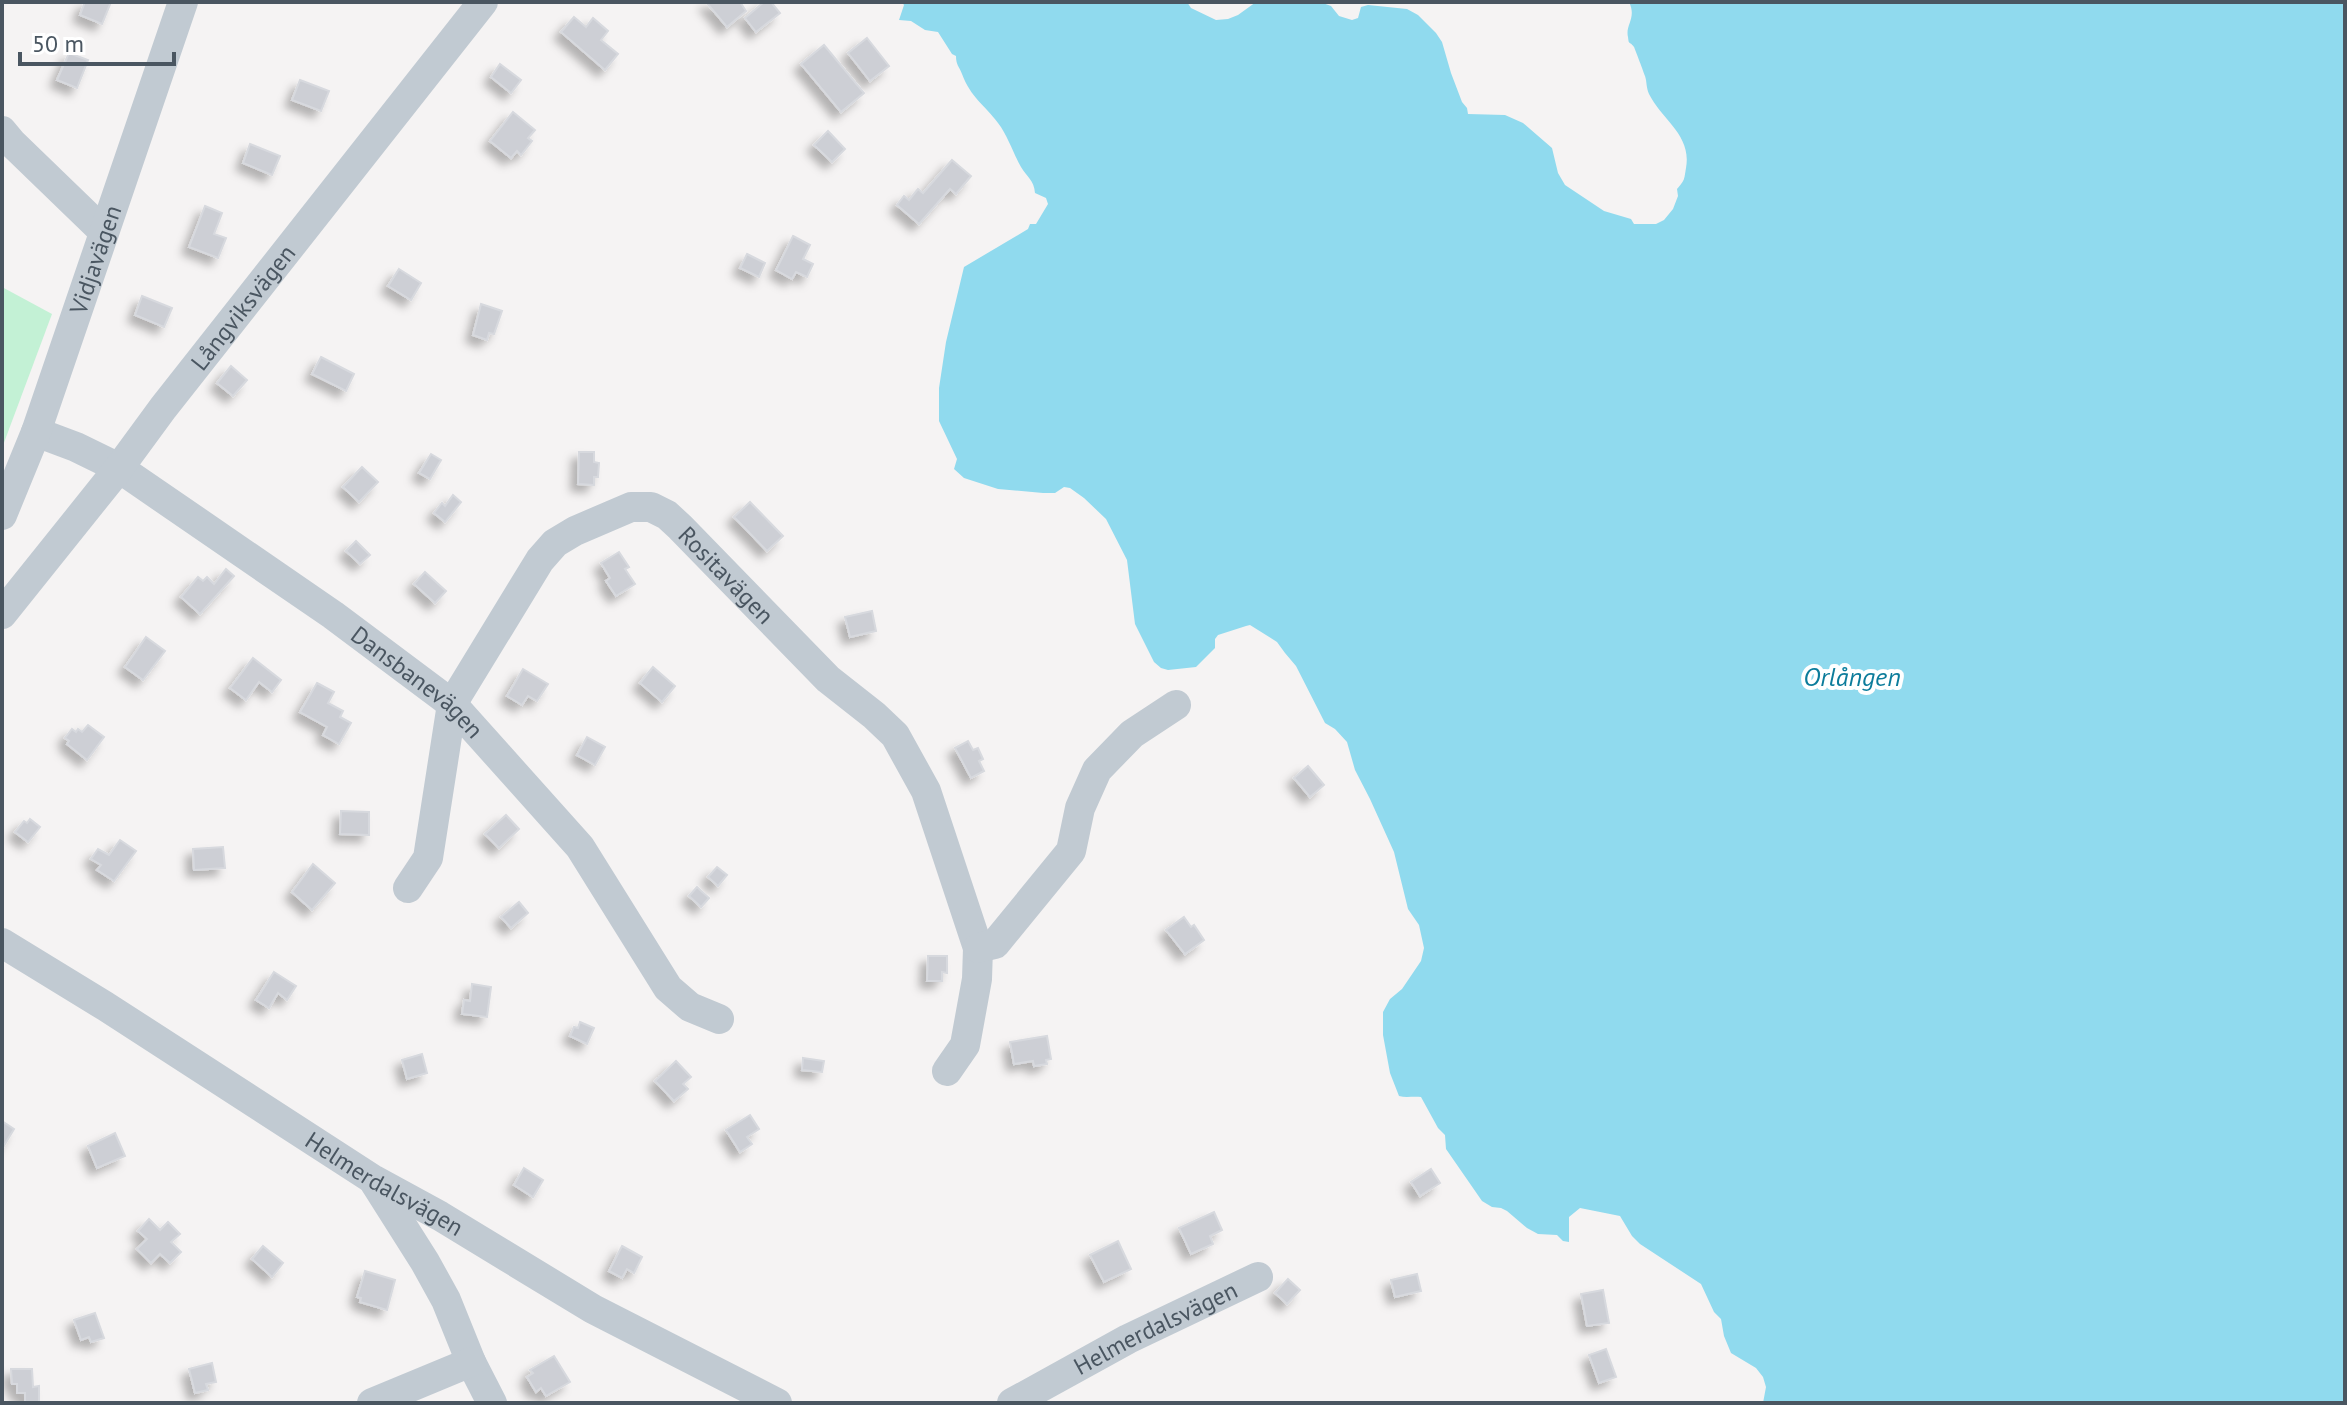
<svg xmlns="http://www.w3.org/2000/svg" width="2347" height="1405" viewBox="0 0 2347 1405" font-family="'PT Sans',sans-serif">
	<defs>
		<filter id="shadow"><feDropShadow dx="-7" dy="7" stdDeviation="4" flood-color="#0004"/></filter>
	</defs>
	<rect width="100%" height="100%" fill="#f5f3f3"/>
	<path fill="#c3f1d5" d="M2,287L52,314L2,448Z"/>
	<path fill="#90daee" d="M902,2H1187L1191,8L1216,20L1228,19L1238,15L1256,2H1320L1331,6L1339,16L1352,20L1358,18L1361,7L1368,5L1407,9L1418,15L1436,33L1442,42L1451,73L1462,102L1467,108L1468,114L1505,115L1523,123L1552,148L1558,173L1565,185L1604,211L1631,219L1634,224H1656L1664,220L1673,209L1678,196L1677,189C1685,180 1684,180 1686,168C1692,135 1662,120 1649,94C1646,87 1647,82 1645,76C1644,73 1635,49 1634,47C1629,40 1629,46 1628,37C1625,25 1637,18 1629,2H2345V1403H1763L1766,1387L1763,1377L1756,1368L1731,1353L1724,1336L1721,1319L1714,1312L1701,1284L1640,1244L1632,1236L1620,1216L1580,1208L1569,1217V1242L1563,1241L1557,1235L1538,1234L1527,1228L1507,1211L1501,1208L1492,1207L1482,1201L1446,1149L1445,1135L1438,1128L1421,1097C1413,1096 1406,1098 1399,1096L1390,1073L1383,1035V1012L1390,999L1402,989L1421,961L1424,948L1419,925L1408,909L1394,852L1370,799L1355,770L1347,742L1335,729L1325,723L1296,666L1285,653L1277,642L1250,625L1246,626L1218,635L1215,639V648L1196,667L1168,670L1161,668L1154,662L1135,624L1127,560L1106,519L1084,498L1070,488L1064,487L1055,493H1043L998,489L964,478L954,469L957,459L939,421V388L946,342L964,267L1028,229L1030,224H1036L1048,204L1046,198L1035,193C1034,180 1027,177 1021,167C1013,153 1008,136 998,123C984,104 971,98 962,74C959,66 956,65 956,56L952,54L938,32L925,30L911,21L899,20L904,5Z"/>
	<g fill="#cdcfd5" stroke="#d7d9de" stroke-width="2" filter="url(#shadow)">
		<path d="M85,2H111L102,24L80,15Z"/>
		<path d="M706,2H740L746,11L727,27Z"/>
		<path d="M764,2H771L780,13L756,32L745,18Z"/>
		<path d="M574,17L586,27L593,18L608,31L601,40L618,54L605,70L561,32Z"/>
		<path d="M867,38L889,66L870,81L848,53Z"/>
		<path d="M824,45L864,93L841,112L801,64Z"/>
		<path d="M69,53L88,60L77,88L57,80Z"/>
		<path d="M500,64L521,80L511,93L491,77Z"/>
		<path d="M300,80L329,91L321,111L292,100Z"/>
		<path d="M513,112L535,130L528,138L532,141L521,155L517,151L511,158L490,141Z"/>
		<path d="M828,131L845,149L832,162L814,145Z"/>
		<path d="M250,144L280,156L272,175L243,163Z"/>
		<path d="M952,160L971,176L956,194L950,189L919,224L897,205L904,196L909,200L918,189L923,193Z"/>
		<path d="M205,206L222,213L214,234L226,238L218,258L189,247Z"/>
		<path d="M793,236L810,245L803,259L813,264L807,277L796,272L792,279L776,270Z"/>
		<path d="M747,254L765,263L759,277L740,268Z"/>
		<path d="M399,269L421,283L411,300L388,286Z"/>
		<path d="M142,296L172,308L164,327L135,315Z"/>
		<path d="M481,304L502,311L494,334L489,333L487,340L473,335Z"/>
		<path d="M321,357L354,374L346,391L312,374Z"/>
		<path d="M231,366L247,380L233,396L217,383Z"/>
		<path d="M579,452H594V462L599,463L598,477H594V485L578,484Z"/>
		<path d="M431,454L441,460L430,479L419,473Z"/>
		<path d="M362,467L378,482L359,502L343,487Z"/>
		<path d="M453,495L461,502L445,522L434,513L442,503L445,506Z"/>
		<path d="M750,502L783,536L767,551L734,517Z"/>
		<path d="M356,541L370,555L360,564L346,551Z"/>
		<path d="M619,552L629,567L625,569L635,584L616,596L606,581L610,578L601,563Z"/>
		<path d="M226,569L234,576L200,614L181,597L198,577L203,581L207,577L214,584Z"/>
		<path d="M425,572L446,591L435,603L414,584Z"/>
		<path d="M872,611L876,631L850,637L845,617Z"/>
		<path d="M146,637L165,651L143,680L125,667Z"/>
		<path d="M253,658L281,680L272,692L259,682L246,700L230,688Z"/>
		<path d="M653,667L675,686L662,702L640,683Z"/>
		<path d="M523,669L548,684L537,701L528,696L522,705L507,696Z"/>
		<path d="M317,683L334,692L328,703L343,711L340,717L351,723L339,744L323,735L327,727L300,712Z"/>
		<path d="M88,725L104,737L87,760L67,744L69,741L65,738L72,729L76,732L78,729L82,732Z"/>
		<path d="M587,737L605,747L595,765L577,755Z"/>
		<path d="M968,741L973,750L978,748L983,759L979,761L984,771L971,778L955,748Z"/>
		<path d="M1308,766L1324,785L1310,797L1294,778Z"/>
		<path d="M341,811L369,812V835L340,834Z"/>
		<path d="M506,815L519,829L499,848L485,834Z"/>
		<path d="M30,819L40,827L28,842L15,832L24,821L27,823Z"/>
		<path d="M120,840L136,851L114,881L97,870L101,865L91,859L98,849L109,855Z"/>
		<path d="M223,847L225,868L194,870L193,849Z"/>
		<path d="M313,864L335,883L312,910L292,892Z"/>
		<path d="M717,867L727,875L718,886L708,877Z"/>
		<path d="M697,887L709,898L701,907L689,896Z"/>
		<path d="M519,902L528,913L511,928L501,917Z"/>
		<path d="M1184,917L1191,927L1194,925L1204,940L1185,954L1166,930Z"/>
		<path d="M928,956H947V973L942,972V981H927Z"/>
		<path d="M274,972L296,986L287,1000L278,993L269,1008L256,1000Z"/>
		<path d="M472,984L491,987L487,1017L462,1014L464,1000L470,1001Z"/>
		<path d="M580,1022L594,1028L587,1044L570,1036L574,1027L578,1028Z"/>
		<path d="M1047,1036L1051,1059L1046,1060L1047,1064L1034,1066L1033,1061L1014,1064L1010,1042Z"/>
		<path d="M422,1054L427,1073L407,1079L402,1060Z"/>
		<path d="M803,1058L824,1061L822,1072L802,1070Z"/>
		<path d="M676,1061L691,1077L683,1084L688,1089L674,1101L655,1081Z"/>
		<path d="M750,1115L759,1129L747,1137L752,1144L740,1152L726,1130Z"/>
		<path d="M2,1121L14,1129L2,1149Z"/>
		<path d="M115,1133L125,1156L97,1168L88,1146Z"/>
		<path d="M524,1168L543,1180L533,1197L514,1185Z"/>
		<path d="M1431,1169L1440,1183L1420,1196L1411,1182Z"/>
		<path d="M1214,1212L1222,1230L1210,1236L1213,1244L1191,1254L1179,1228Z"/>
		<path d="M149,1219L160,1230L168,1222L180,1234L171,1242L181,1252L170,1263L160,1254L151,1263L137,1249L147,1239L138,1231Z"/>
		<path d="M1118,1241L1131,1269L1104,1282L1090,1255Z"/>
		<path d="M263,1246L283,1263L272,1277L252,1259Z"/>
		<path d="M622,1246L642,1257L634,1273L627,1269L622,1278L609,1271Z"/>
		<path d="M365,1271L395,1280L387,1310L360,1302L361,1298L357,1297Z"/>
		<path d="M1417,1274L1421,1291L1395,1297L1391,1280Z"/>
		<path d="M1288,1279L1300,1290L1287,1304L1275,1293Z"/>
		<path d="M1603,1290L1609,1323L1587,1326L1581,1294Z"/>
		<path d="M95,1313L104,1338L91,1342L89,1337L81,1340L74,1320Z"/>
		<path d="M1606,1349L1616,1377L1599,1383L1589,1355Z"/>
		<path d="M554,1356L570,1382L546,1396L541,1388L536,1392L527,1377L533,1373L530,1370Z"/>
		<path d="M212,1363L216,1382L206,1384L208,1390L195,1393L189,1369Z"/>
		<path d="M11,1369H32L33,1387L39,1386V1403H25V1393H17V1384H12Z"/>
	</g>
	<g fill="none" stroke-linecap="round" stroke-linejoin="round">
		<g stroke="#c1cad2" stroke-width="30">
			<path d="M2,131L12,143L103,231"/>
			<path id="s1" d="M36,432L76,447L119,468L333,615L452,704L580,847L668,988L690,1007L719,1019"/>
			<path id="s2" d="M2,515L36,432L183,2"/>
			<path id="s3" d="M2,614L119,468L163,408L483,2"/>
			<path id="s4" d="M408,888L428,858L452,704L540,560L555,543L575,531L631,507H651L667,515L680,527L828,679L875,716L895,735L926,791L978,948L977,979L965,1045L947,1071"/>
			<path id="s5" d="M2,943L105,1006L374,1180L440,1216L593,1309L777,1403"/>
			<path d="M978,948L995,944L1071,851L1080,808L1097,770L1132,734L1176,705"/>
			<path d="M375,1183L425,1262L446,1300L471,1362L492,1403"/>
			<path d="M372,1403L471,1362"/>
			<path id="s6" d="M1012,1403L1128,1339L1258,1277"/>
		</g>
	</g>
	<g text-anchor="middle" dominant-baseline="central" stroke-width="8" stroke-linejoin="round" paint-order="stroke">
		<g font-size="24" fill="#4a5661" stroke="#fff">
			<text stroke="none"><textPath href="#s2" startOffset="272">Vidjavägen</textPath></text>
			<text stroke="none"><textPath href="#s3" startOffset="390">Långviksvägen</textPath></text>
			<text stroke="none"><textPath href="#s4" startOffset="590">Rositavägen</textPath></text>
			<text stroke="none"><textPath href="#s1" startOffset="458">Dansbanevägen</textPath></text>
			<text stroke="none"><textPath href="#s5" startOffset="452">Helmerdalsvägen</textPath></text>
			<text stroke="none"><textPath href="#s6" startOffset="162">Helmerdalsvägen</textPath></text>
		</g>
		<g font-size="26" font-style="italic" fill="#0c7c9b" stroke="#fff">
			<text x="1852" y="676">Orlången</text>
		</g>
	</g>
	<rect width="2347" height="1405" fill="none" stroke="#4a5661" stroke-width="8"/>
	<path d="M20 52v12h154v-12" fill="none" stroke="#4a5661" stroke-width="4"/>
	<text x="32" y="52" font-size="24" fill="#4a5661" stroke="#ffffff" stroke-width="6" paint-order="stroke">50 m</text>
</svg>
